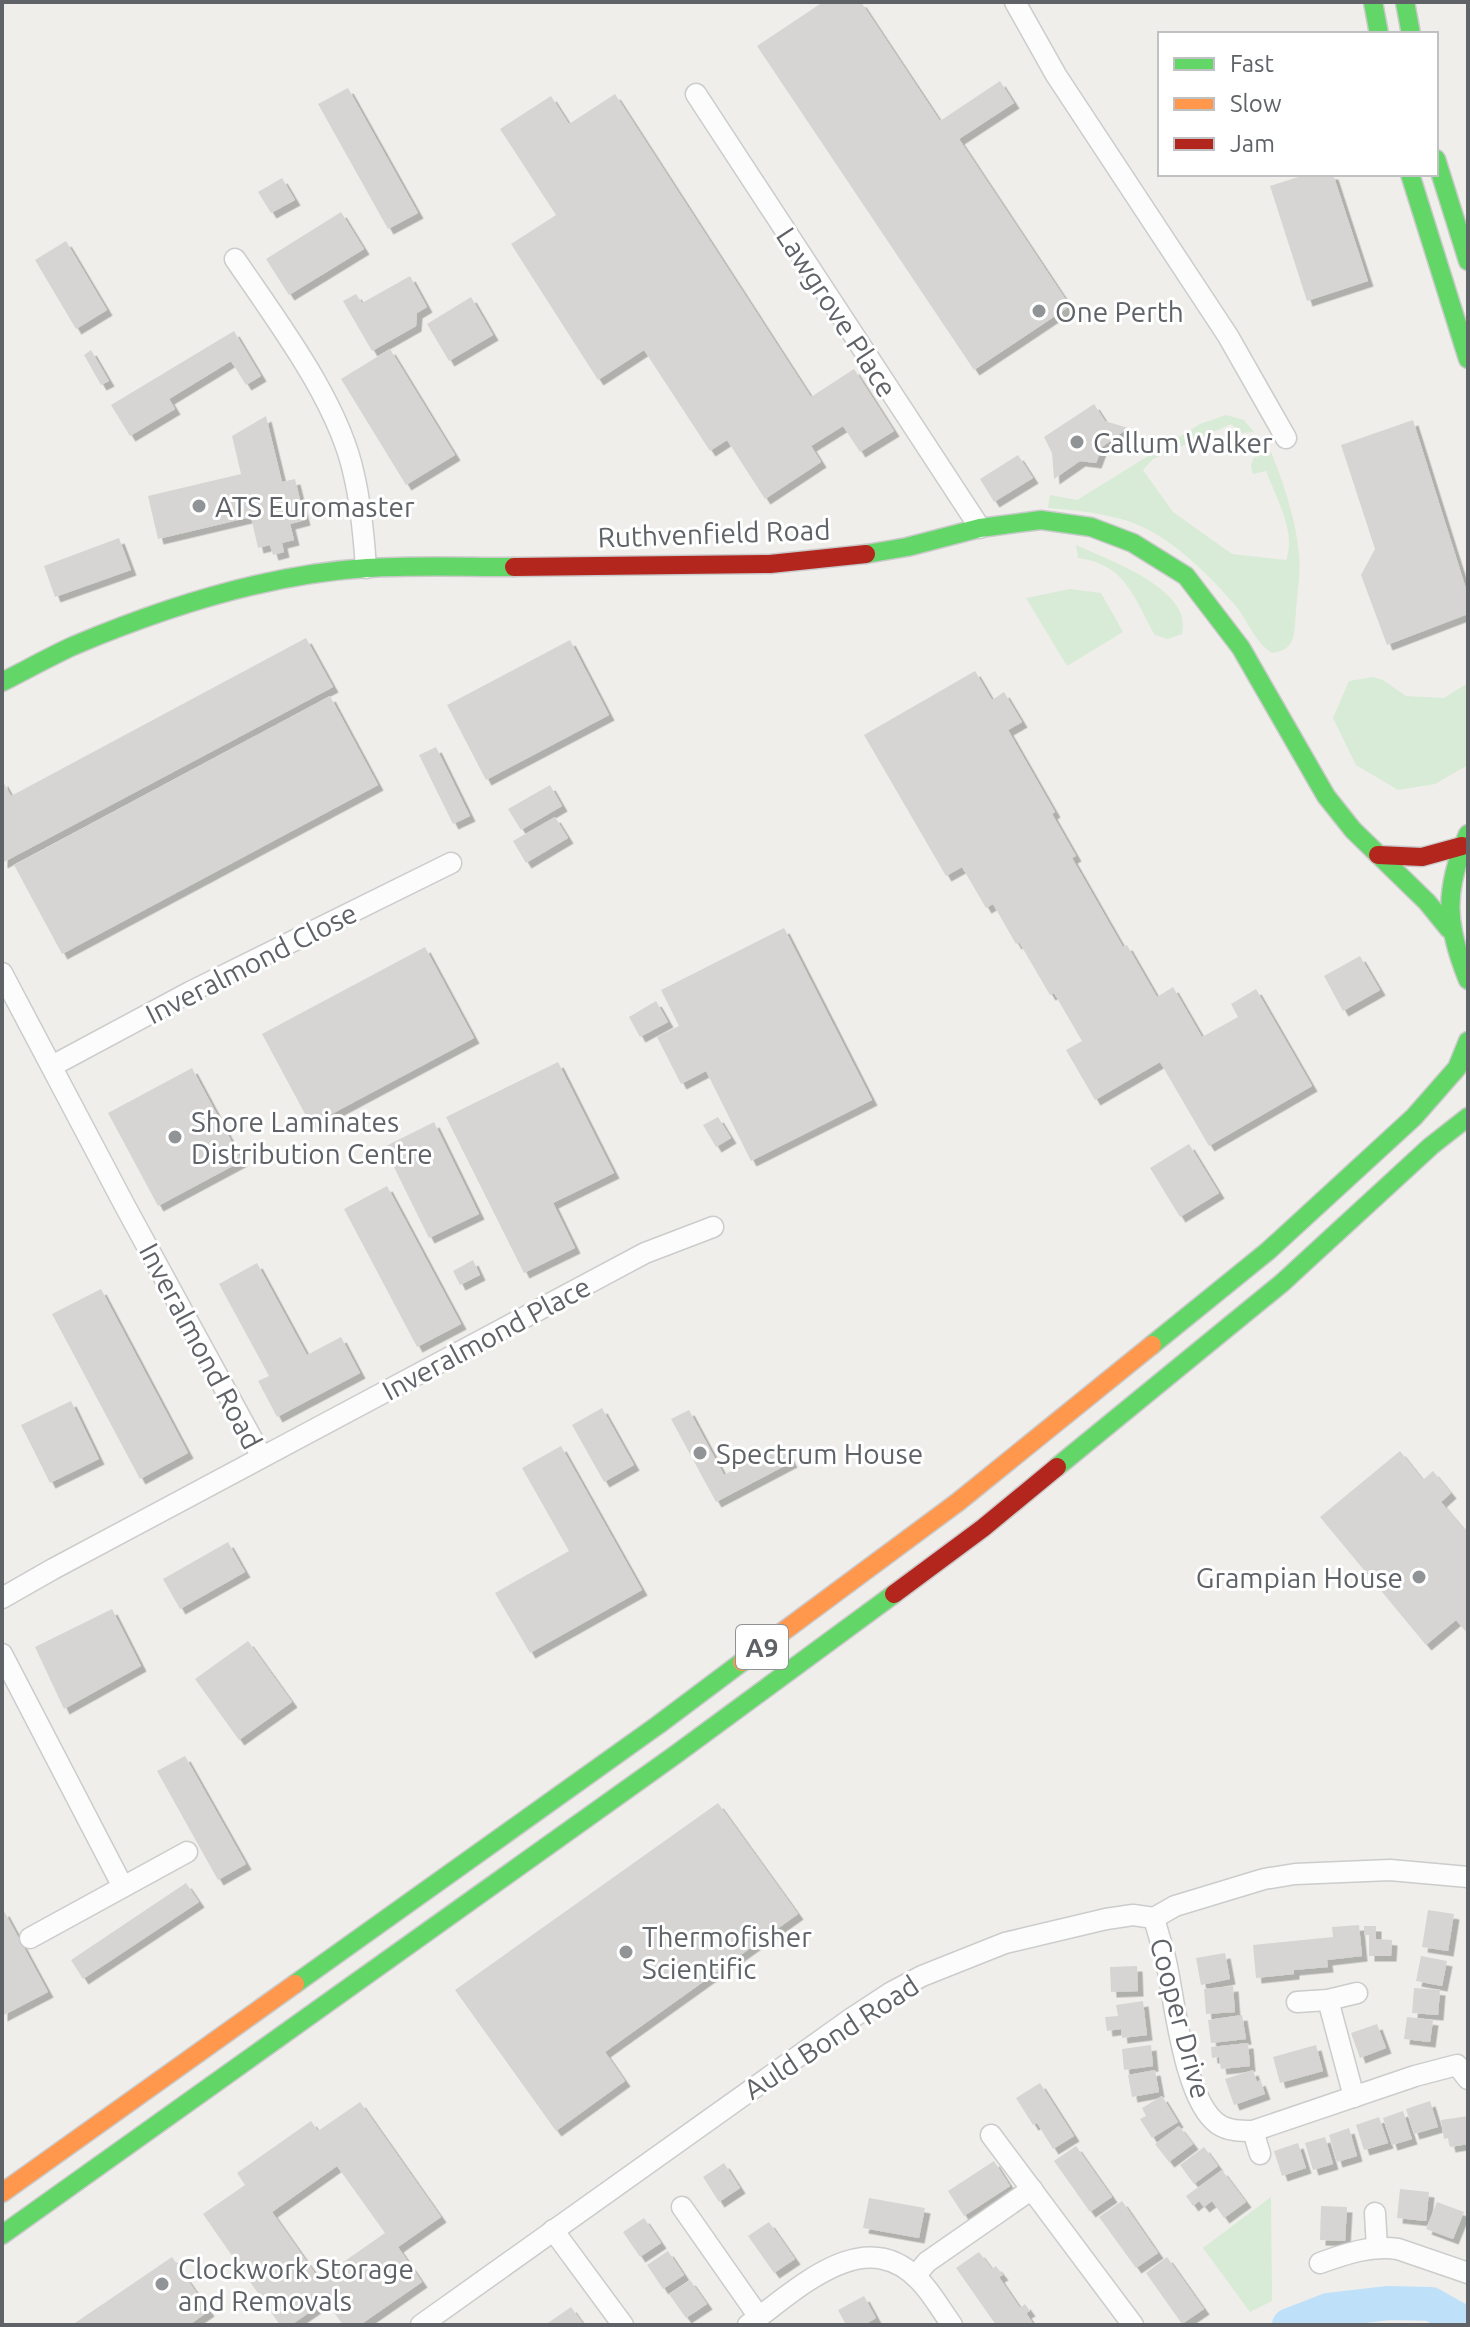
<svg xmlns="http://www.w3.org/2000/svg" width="1470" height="2327" viewBox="0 0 1470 2327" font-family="Ubuntu,sans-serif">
	<defs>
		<filter id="shadow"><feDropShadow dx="5.5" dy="5.5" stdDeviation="0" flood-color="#0004"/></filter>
	</defs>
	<rect width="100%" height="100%" fill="#efeeea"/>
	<g fill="#d8ebd6">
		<path d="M1226,415L1244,420L1254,432L1242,433L1231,424L1153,459L1143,470L1173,512L1232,554L1286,560C1297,532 1275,496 1266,471L1253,474L1251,466L1253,458L1271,452C1284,484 1296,520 1299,555C1301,573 1297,592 1296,611C1294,632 1297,650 1272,653C1254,641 1248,621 1235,605C1206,572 1171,536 1128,521C1103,513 1075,510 1048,508L1050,495L1077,500L1200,424Z"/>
		<path d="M1076,545C1108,560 1194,589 1182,634L1168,639L1155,635C1133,597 1127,565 1078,558Z"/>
		<path d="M1070,589L1101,593L1123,632L1067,666L1026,598Z"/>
		<path d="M1373,677L1383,680L1406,696L1444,698L1468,683V765L1435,784L1398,790L1356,765L1333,718L1349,681Z"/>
		<path d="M1271,2197L1272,2301L1250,2312L1203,2248Z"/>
	</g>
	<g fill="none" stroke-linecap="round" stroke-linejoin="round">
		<path stroke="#bfe0f9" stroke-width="34" d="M1289,2325L1328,2310L1389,2303L1431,2304L1468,2325"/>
	</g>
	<g fill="#d6d5d3" fill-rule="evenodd" filter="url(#shadow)">
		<path d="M823,2H861L940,121L1000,81L1014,103L959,139L1070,306L974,370L757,46Z"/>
		<path d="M348,88L418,213L388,229L318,104Z"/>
		<path d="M615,94L811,397L854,369L894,431L860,452L843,426L811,446L821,462L765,499L727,440L710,451L644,350L598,380L511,244L556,215L500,129L551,96L569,124Z"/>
		<path d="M1308,174H1333L1368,281L1307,301L1270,186Z"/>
		<path d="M282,178L295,200L271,213L258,192Z"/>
		<path d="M341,212L364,249L289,295L266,259Z"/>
		<path d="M66,241L107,310L76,329L35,260Z"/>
		<path d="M410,276L427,307L417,313L416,326L372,351L343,301L356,294L362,303Z"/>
		<path d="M471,297L493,335L449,361L427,324Z"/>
		<path d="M234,331L261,376L246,385L231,361L169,399L175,409L130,436L111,405Z"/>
		<path d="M390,349L455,455L406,485L341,379Z"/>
		<path d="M91,350L109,381L101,385L84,355Z"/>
		<path d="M1094,404L1105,421L1128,428L1102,447L1096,463L1080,461L1054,479L1052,453L1044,437Z"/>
		<path d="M266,416L282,482L295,479L305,520L290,524L294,540L282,543L284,552L273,555L270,545L258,548L251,517L158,539L148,496L241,474L232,436Z"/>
		<path d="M1413,420L1468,595V614L1387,645L1361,575L1375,549L1341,445Z"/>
		<path d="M1018,455L1033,478L994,502L980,479Z"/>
		<path d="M119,538L131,570L55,597L44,566Z"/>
		<path d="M306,638L333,687L2,863V780L11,796Z"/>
		<path d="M570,640L609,715L486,780L447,705Z"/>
		<path d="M975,671L992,700L1004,692L1022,722L1008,730L1055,812L1052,814L1076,856L1072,858L1123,947L1127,945L1157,997L1173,987L1202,1037L1238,1017L1231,1004L1256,989L1312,1086L1209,1146L1160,1062L1095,1100L1066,1050L1082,1041L1054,993L1050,995L1019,942L1016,944L993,904L986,908L962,867L946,876L864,735Z"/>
		<path d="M330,696L378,785L62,954L14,865Z"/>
		<path d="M436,747L470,816L453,824L419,755Z"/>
		<path d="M550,785L562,806L521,830L508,809Z"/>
		<path d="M555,817L568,838L526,863L513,841Z"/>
		<path d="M784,928L872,1100L751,1161L706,1071L681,1084L657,1037L679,1026L661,990Z"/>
		<path d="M425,947L474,1038L311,1125L262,1034Z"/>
		<path d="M1360,956L1380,990L1343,1011L1324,976Z"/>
		<path d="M656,1001L668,1022L640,1037L629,1017Z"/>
		<path d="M558,1062L614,1173L553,1203L575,1248L524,1273L446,1117Z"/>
		<path d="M192,1068L242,1161L158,1206L108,1113Z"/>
		<path d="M718,1117L731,1138L716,1147L703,1125Z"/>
		<path d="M434,1122L479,1214L429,1238L384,1147Z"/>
		<path d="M1189,1144L1219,1193L1180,1217L1150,1168Z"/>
		<path d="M387,1186L461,1324L417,1347L344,1209Z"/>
		<path d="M473,1260L480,1275L460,1285L453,1271Z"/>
		<path d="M257,1263L307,1355L341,1337L360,1373L277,1417L258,1381L269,1376L219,1284Z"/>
		<path d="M101,1289L188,1453L140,1479L52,1314Z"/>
		<path d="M71,1401L99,1459L50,1483L21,1425Z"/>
		<path d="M602,1408L634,1465L604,1482L572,1425Z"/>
		<path d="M689,1410L724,1475L782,1444L792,1462L716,1502L671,1419Z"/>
		<path d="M561,1446L642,1590L530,1653L495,1593L569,1551L522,1468Z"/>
		<path d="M1400,1451L1423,1480L1433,1471L1451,1493L1441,1502L1468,1534V1634L1456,1620L1426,1645L1320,1517Z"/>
		<path d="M228,1542L245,1572L180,1609L163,1579Z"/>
		<path d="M112,1609L141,1666L64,1709L35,1647Z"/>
		<path d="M248,1641L292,1702L239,1740L195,1679Z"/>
		<path d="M185,1756L246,1864L218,1880L157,1771Z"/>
		<path d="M718,1803L798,1914L605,2052L625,2081L556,2131L455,1990Z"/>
		<path d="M186,1883L199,1902L83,1979L71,1960Z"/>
		<path d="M1428,1910L1454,1914L1448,1951L1422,1947Z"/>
		<path d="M4,1911L48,1992L2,2016V1912Z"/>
		<path d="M1359,1925L1362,1956L1327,1960L1328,1967L1294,1970V1974L1256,1978L1253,1945L1333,1937L1332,1927Z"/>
		<path d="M1364,1926H1376V1939L1392,1940L1391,1956H1369V1935H1364Z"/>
		<path d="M1225,1953L1230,1979L1201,1985L1196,1958Z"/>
		<path d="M1421,1956L1447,1961L1442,1986L1416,1981Z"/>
		<path d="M1137,1966L1138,1991L1111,1992L1110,1967Z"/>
		<path d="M1233,1986L1235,2012L1206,2014L1204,1989Z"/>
		<path d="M1414,1988L1440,1990L1438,2015L1412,2013Z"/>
		<path d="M1143,2001L1147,2035L1122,2038L1121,2029L1107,2031L1105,2017L1118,2016L1116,2005Z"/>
		<path d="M1242,2015L1246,2039L1211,2043L1208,2020Z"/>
		<path d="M1407,2017L1433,2020L1430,2042L1404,2039Z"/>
		<path d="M1377,2024L1386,2048L1360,2058L1351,2033Z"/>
		<path d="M1248,2043L1250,2066L1221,2069L1219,2057L1212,2058L1211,2047Z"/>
		<path d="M1151,2045L1153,2066L1124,2070L1122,2049Z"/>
		<path d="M1316,2045L1323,2071L1280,2083L1273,2057Z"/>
		<path d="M1155,2070L1159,2092L1132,2097L1128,2075Z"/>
		<path d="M1253,2070L1257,2082L1260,2080L1265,2094L1234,2105L1225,2079Z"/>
		<path d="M1040,2083L1074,2136L1053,2149L1037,2123L1033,2125L1016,2098Z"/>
		<path d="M1162,2096L1178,2122L1152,2138L1140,2119L1146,2116L1142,2108Z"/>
		<path d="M1430,2101L1438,2127L1414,2134L1406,2109Z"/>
		<path d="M360,2102L441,2217L398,2247L422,2282L360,2325H343L326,2301L291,2325H280L203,2214L245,2185L237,2173L311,2121L318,2131ZM337,2166L385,2233L319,2279L272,2212Z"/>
		<path d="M1403,2111L1412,2139L1392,2145L1383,2118Z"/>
		<path d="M1468,2116V2144L1450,2147L1448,2138L1444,2139L1441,2120Z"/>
		<path d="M1379,2117L1388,2143L1364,2150L1356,2125Z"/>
		<path d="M1179,2126L1193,2144L1169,2162L1155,2144Z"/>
		<path d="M1349,2128L1357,2156L1337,2162L1329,2135Z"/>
		<path d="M1325,2137L1333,2164L1313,2170L1305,2143Z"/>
		<path d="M1298,2143L1306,2168L1282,2176L1274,2151Z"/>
		<path d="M1076,2146L1112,2197L1090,2212L1054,2161Z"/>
		<path d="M1204,2147L1218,2166L1194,2184L1180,2165Z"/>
		<path d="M994,2161L1010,2186L964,2216L948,2191Z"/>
		<path d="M724,2163L740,2188L719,2202L703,2177Z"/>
		<path d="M1222,2170L1246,2202L1224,2218L1212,2201L1204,2207L1199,2201L1193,2206L1186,2196Z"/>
		<path d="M1400,2189L1429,2192L1426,2221L1397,2218Z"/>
		<path d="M869,2198L925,2208L919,2238L863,2228Z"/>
		<path d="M1122,2201L1158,2253L1136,2268L1099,2217Z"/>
		<path d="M1437,2202L1464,2212L1453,2239L1426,2229Z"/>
		<path d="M1321,2206L1347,2207L1345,2241L1320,2240Z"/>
		<path d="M644,2218L661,2243L640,2257L623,2232Z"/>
		<path d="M769,2222L795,2259L774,2273L748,2236Z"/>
		<path d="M668,2251L684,2275L663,2289L647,2265Z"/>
		<path d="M979,2252L992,2269L996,2266L1003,2275L999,2277L1020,2308L1025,2304L1030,2311L1026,2313L1034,2325H996L956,2268Z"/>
		<path d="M172,2257L209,2311L189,2325H72Z"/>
		<path d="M1167,2257L1204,2309L1182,2324L1146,2273Z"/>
		<path d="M690,2280L707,2304L686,2318L669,2294Z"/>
		<path d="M864,2296L876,2318L864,2325H846L838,2310Z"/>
		<path d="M571,2307L584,2325H545Z"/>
	</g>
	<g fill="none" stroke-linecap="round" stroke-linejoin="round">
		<defs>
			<g id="street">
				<path d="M1015,2L1056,75L1228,336L1286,438"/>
				<path d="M696,94L980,528"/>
				<path d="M235,259C277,321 339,402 354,475C361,505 364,538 366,568"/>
				<path d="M2,973L125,1206L262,1457"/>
				<path d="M52,1066L190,992L451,863"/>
				<path d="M2,1598L53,1569L645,1253L713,1227"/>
				<path d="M2,1654L122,1885"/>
				<path d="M1154,1918C1158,1934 1164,1950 1167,1966C1175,2005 1185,2101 1218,2124C1228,2131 1241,2131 1253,2131L1415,2076L1457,2065L1468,2079"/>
				<path d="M30,1938L187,1852"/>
				<path d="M1328,2000L1354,2097"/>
				<path d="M1297,2002L1328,2000L1357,1993"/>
				<path d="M1253,2131L1260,2154"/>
				<path d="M991,2135L1133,2325"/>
				<path d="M682,2207L759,2317"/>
				<path d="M1375,2213L1377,2248"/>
				<path d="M553,2230L623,2325"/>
				<path d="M1320,2263C1345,2254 1370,2245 1398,2249L1468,2273"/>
				<path d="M915,2276L927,2262L1032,2189"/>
				<path d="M421,2325L852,2018L890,1993L922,1976L1005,1943L1106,1919L1133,1915L1154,1918L1175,1906L1264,1879L1295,1874L1390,1870L1468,1877"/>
				<path d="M748,2325C796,2291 863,2222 919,2280C932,2293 941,2310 952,2325"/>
			</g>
			<g id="fast">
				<path d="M1373,2L1379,34"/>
				<path d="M1405,2L1411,34"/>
				<path d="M1436,159L1468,261"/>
				<path d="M1410,174L1468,359"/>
				<path d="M866,554L907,547L980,528L1041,520L1091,527L1133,543L1186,576L1241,648L1326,796L1353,830L1427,902L1449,929"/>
				<path d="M2,682C26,670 49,657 73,646C163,608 269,574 367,568C416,565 465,567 514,567"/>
				<path d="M1468,834C1444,890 1445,924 1468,980"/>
				<path d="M1152,1345L1268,1251L1414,1117L1457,1068L1468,1041"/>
				<path d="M1057,1467L1282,1283L1431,1146L1468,1117"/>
				<path d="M295,1984L658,1725L742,1662"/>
				<path d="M2,2235L675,1755L894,1594"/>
			</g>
			<g id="slow">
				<path d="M742,1662L958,1502L1152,1345"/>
				<path d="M2,2193L295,1984"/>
			</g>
			<g id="jam">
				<path d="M514,567L770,564L866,554"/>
				<path d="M1378,855L1422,857L1462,846"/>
				<path d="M894,1594L983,1528L1057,1467"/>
			</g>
		</defs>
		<use href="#street" stroke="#cbcccc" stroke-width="23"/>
		<use href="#fast" stroke="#cacacb" stroke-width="21"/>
		<use href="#slow" stroke="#cacacb" stroke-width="21"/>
		<use href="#jam" stroke="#cacacb" stroke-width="21"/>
		<use href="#street" stroke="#fdfcfc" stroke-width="20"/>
		<use href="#fast" stroke="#63d668" stroke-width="18"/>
		<use href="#slow" stroke="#ff974d" stroke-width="18"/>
		<use href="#jam" stroke="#b3261e" stroke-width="18"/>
	</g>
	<g fill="#919496" stroke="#fff" stroke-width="3">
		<circle cx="1039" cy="311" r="8"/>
		<circle cx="1077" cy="442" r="8"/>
		<circle cx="199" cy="506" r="8"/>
		<circle cx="175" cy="1137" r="8"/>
		<circle cx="700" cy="1453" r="8"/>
		<circle cx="1419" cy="1577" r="8"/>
		<circle cx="626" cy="1952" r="8"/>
		<circle cx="162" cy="2284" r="8"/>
	</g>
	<g text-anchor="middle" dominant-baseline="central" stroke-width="6" stroke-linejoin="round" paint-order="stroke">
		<rect fill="#fff" stroke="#8f9295" stroke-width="2" x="736" y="1625" width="52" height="44" rx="6"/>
		<g font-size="26" font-weight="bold" fill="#5f6368">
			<text x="762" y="1647">A9</text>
		</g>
		<g font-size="28" fill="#5f6368" stroke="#fff" text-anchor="start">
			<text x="1055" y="311">One Perth</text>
			<text x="1093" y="442">Callum Walker</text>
			<text x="215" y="506">ATS Euromaster</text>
			<text x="191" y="1121">Shore Laminates<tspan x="191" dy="32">Distribution Centre</tspan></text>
			<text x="716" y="1453">Spectrum House</text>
			<text x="1403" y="1577" text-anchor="end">Grampian House</text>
			<text x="642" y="1936">Thermofisher<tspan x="642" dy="32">Scientific</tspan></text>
			<text x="178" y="2268">Clockwork Storage<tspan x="178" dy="32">and Removals</tspan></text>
		</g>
		<g font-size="28" fill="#5f6368" stroke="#fff">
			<text transform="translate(837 312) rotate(57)">Lawgrove Place</text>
			<text transform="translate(714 533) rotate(-2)">Ruthvenfield Road</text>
			<text transform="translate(251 963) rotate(-27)">Inveralmond Close</text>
			<text transform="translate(486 1338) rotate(-28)">Inveralmond Place</text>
			<text transform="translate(201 1346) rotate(62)">Inveralmond Road</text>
			<text transform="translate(1181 2018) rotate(75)">Cooper Drive</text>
			<text transform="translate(831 2037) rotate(-33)">Auld Bond Road</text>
		</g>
	</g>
	<rect width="1470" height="2327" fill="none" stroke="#5f6368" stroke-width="8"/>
	<rect x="1158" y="32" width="280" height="144" fill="#ffffff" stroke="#bfc1c3" stroke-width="2"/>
	<rect x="1174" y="58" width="40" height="12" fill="#63d668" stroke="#bfc1c3" stroke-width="2"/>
	<text x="1230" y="72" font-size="24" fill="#5f6368">Fast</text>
	<rect x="1174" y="98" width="40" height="12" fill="#ff974d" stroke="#bfc1c3" stroke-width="2"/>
	<text x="1230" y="112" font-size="24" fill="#5f6368">Slow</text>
	<rect x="1174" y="138" width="40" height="12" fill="#b3261e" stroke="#bfc1c3" stroke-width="2"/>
	<text x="1230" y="152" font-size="24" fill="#5f6368">Jam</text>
</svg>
